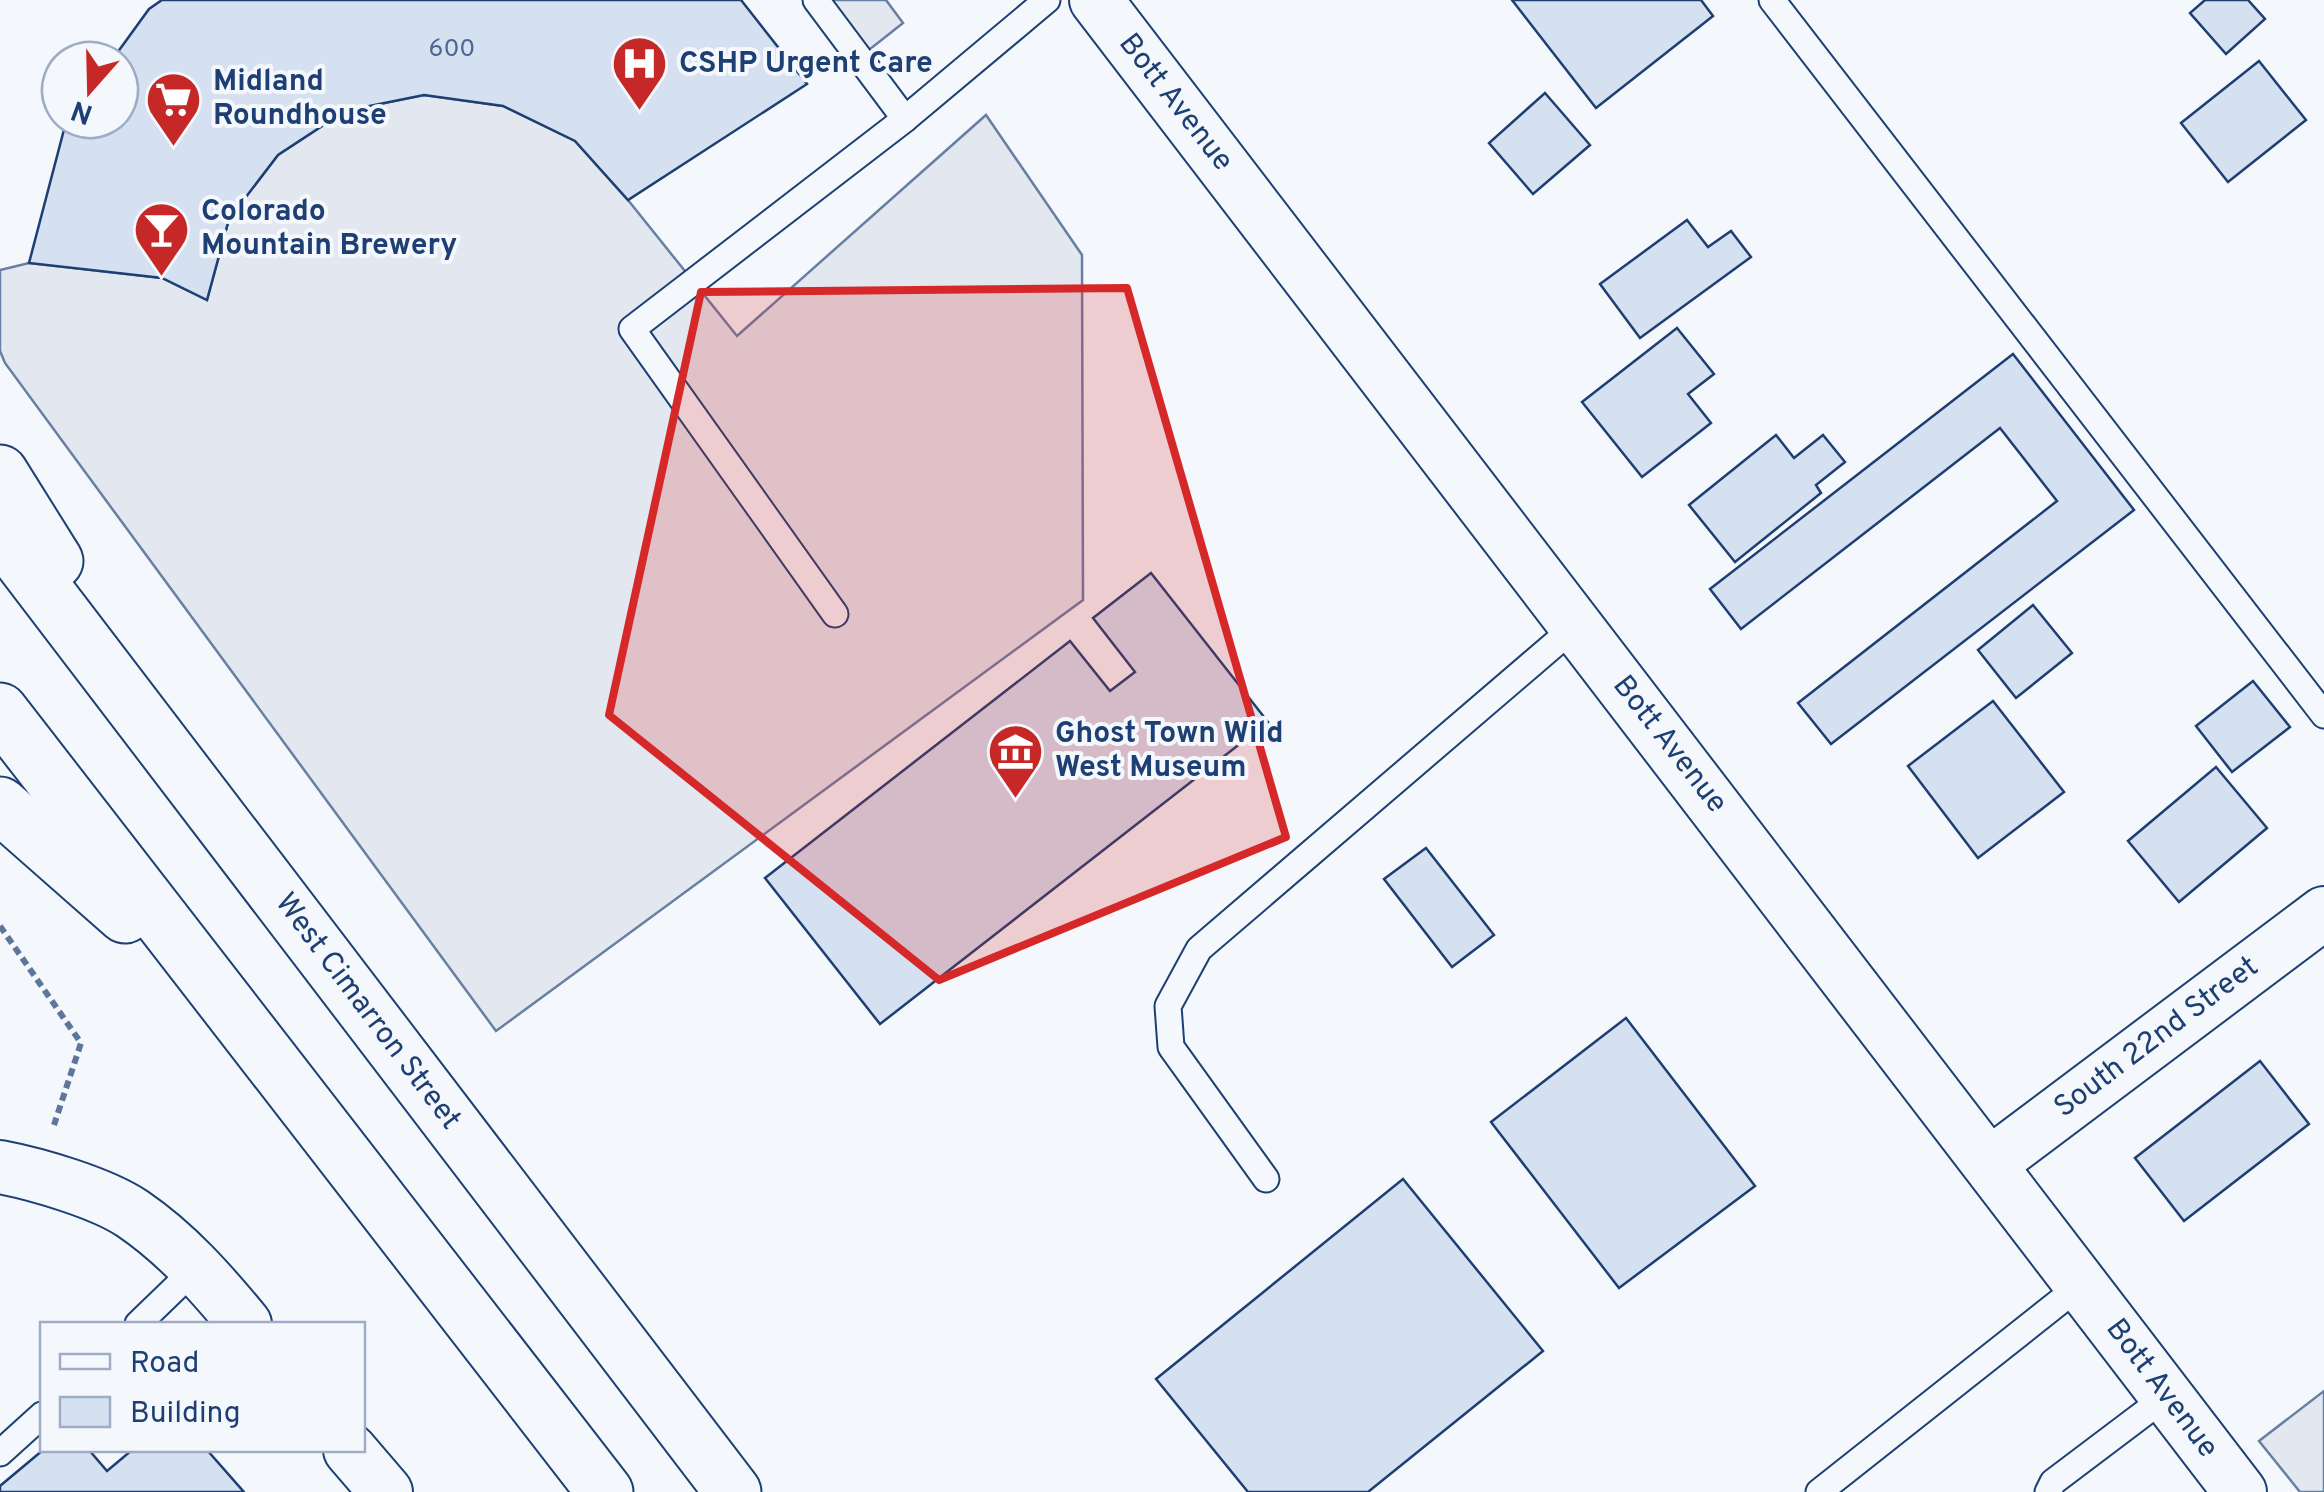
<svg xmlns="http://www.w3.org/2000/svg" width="2324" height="1492" viewBox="0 0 2324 1492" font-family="Overpass,sans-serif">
	<rect width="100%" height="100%" fill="#f4f7fb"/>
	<g fill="#e3e8f0" stroke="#687fa3" stroke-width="2.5">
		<path d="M816,0H886L903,23L860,57Z"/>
		<path d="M424,95L503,106L575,141L628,200L737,336L986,115L1082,255L1083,600L496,1031L5,363L0,351V270L29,263L162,278L207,300L229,219L278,155L345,111Z"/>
		<path d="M2324,1391V1492H2300L2259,1441Z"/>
	</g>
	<g fill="#d5e0f0" stroke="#1d3f73" stroke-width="2.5">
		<path d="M162,0H741L807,84L628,200L575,141L503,106L424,95L345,111L278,155L229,219L207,300L162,278L29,263L66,122L120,120V60H112L149,9Z"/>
		<path d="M1512,0H1701L1713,16L1596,108Z"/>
		<path d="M2205,0H2248L2265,19L2226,54L2190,13Z"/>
		<path d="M2259,61L2306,120L2228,182L2181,123Z"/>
		<path d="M1545,93L1590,145L1533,194L1489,143Z"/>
		<path d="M1687,220L1708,247L1731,231L1751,257L1640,338L1600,284Z"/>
		<path d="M1677,328L1714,374L1688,394L1711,423L1642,477L1582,402Z"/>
		<path d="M2013,354L2134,510L1831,744L1798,703L2057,501L2000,428L1741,629L1710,589Z"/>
		<path d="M1776,435L1794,458L1823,435L1845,462L1816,485L1821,493L1735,562L1689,505Z"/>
		<path d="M1151,573L1268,722L880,1024L765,878L1070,641L1110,691L1135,672L1093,618Z"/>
		<path d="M2033,605L2072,653L2016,698L1978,650Z"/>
		<path d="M2253,681L2290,727L2232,772L2196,726Z"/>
		<path d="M1993,701L2064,792L1978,858L1908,766Z"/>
		<path d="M2216,767L2267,828L2179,902L2128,841Z"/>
		<path d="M1426,848L1494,935L1452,967L1384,879Z"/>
		<path d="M1626,1018L1755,1186L1619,1288L1491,1122Z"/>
		<path d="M2260,1061L2309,1124L2184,1221L2135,1158Z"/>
		<path d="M1403,1179L1543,1351L1368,1492H1248L1156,1379Z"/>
		<path d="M43,1450H89L107,1471L132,1450H207L244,1492H0V1486Z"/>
	</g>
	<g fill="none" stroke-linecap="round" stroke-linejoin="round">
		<defs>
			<g id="service">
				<path d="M816,0L905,119"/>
				<path d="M1772,0L2324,715"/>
				<path d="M835,614L632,329L905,119L1047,0"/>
				<path d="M1266,1179L1171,1047L1168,1006L1199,949L1577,625"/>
				<path d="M138,1324L197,1267"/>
				<path d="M0,1453L42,1415"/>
				<path d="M1819,1492L2082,1284"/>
				<path d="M2048,1492L2053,1482L2167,1396"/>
			</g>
			<g id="minor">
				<path d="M1096,0L2240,1492"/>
				<path d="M1991,1163L2324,913"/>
				<path d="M0,1167C37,1174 102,1193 133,1214C177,1244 212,1284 245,1324"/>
				<path d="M350,1450L386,1492"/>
			</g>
			<g id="trunk">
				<path d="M0,473L55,561"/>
				<path d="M0,532L733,1492"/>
				<path d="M0,711L605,1492"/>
				<path d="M0,805L125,915"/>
			</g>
		</defs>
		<use href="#service" stroke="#1d3f73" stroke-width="29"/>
		<use href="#minor" stroke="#1d3f73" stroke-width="56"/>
		<use href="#trunk" stroke="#1d3f73" stroke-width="59"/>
		<path stroke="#5e769c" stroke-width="6" stroke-dasharray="8 5" stroke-linecap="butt" d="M0,926L81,1043L54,1125"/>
		<use href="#service" stroke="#f4f7fb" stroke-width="25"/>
		<use href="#minor" stroke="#f4f7fb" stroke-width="52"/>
		<use href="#trunk" stroke="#f4f7fb" stroke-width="55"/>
	</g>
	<path fill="#d62828" fill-opacity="0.2" stroke="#d62828" stroke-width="8" stroke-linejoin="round" d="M1127,288L1286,837L939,980L609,715L701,292Z"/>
	<defs>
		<symbol id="hospital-pin" viewBox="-11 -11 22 30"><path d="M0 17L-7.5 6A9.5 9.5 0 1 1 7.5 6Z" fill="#c62828" stroke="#f4f7fb"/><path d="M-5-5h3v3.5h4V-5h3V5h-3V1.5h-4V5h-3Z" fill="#fff"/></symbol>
		<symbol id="supermarket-pin" viewBox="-11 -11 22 30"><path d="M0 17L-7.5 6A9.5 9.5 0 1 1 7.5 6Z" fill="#c62828" stroke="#f4f7fb"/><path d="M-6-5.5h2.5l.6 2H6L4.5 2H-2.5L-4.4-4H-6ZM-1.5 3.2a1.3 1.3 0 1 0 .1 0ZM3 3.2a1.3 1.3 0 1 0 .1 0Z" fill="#fff"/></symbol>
		<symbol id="bar-pin" viewBox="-11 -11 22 30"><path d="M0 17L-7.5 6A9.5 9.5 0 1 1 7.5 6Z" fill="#c62828" stroke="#f4f7fb"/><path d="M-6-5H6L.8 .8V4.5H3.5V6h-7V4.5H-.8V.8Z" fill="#fff"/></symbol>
		<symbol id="museum-pin" viewBox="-11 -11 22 30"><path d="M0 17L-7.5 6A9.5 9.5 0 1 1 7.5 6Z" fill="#c62828" stroke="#f4f7fb"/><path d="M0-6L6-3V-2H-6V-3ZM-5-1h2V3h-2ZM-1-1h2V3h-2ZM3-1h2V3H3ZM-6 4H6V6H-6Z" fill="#fff"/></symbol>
	</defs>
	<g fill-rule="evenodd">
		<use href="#hospital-pin" x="608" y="32" width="63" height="86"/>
		<use href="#supermarket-pin" x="142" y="68" width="63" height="86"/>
		<use href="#bar-pin" x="130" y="198" width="63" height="86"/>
		<use href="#museum-pin" x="984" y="720" width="63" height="86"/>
	</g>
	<g text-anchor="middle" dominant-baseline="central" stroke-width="8" stroke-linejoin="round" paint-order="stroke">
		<g font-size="25" fill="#4b6792">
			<text x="452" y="50">600</text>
		</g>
		<g font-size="30" font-weight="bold" fill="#1d3f73" stroke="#f4f7fb" text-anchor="start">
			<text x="679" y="64">CSHP Urgent Care</text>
			<text x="213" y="82">Midland<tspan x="213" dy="34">Roundhouse</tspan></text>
			<text x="201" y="212">Colorado<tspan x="201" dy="34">Mountain Brewery</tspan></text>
			<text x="1055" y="734">Ghost Town Wild<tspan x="1055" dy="34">West Museum</tspan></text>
		</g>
		<g font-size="30" fill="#1d3f73" stroke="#f4f7fb">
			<text transform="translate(1175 103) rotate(52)">Bott Avenue</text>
			<text transform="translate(1669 745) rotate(52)">Bott Avenue</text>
			<text transform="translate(367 1012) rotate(53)">West Cimarron Street</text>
			<text transform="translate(2157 1038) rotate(-37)">South 22nd Street</text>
			<text transform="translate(2161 1389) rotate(53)">Bott Avenue</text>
		</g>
	</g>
	<rect x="40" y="1322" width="325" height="130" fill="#f4f7fb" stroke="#9eadc5" stroke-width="2.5"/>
	<rect x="60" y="1354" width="50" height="15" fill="#f4f7fb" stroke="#9eadc5" stroke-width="2.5"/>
	<text x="130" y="1372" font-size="30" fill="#1d3f73">Road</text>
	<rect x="60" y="1397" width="50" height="30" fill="#d5e0f0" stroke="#9eadc5" stroke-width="2.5"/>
	<text x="130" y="1422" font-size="30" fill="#1d3f73">Building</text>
	<g transform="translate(90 90) rotate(200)"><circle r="48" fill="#f4f7fb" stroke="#9eadc5" stroke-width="2.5"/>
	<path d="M0-8L18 38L0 25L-18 38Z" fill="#c62828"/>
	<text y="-15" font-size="28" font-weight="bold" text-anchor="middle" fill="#1d3f73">N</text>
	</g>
</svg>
